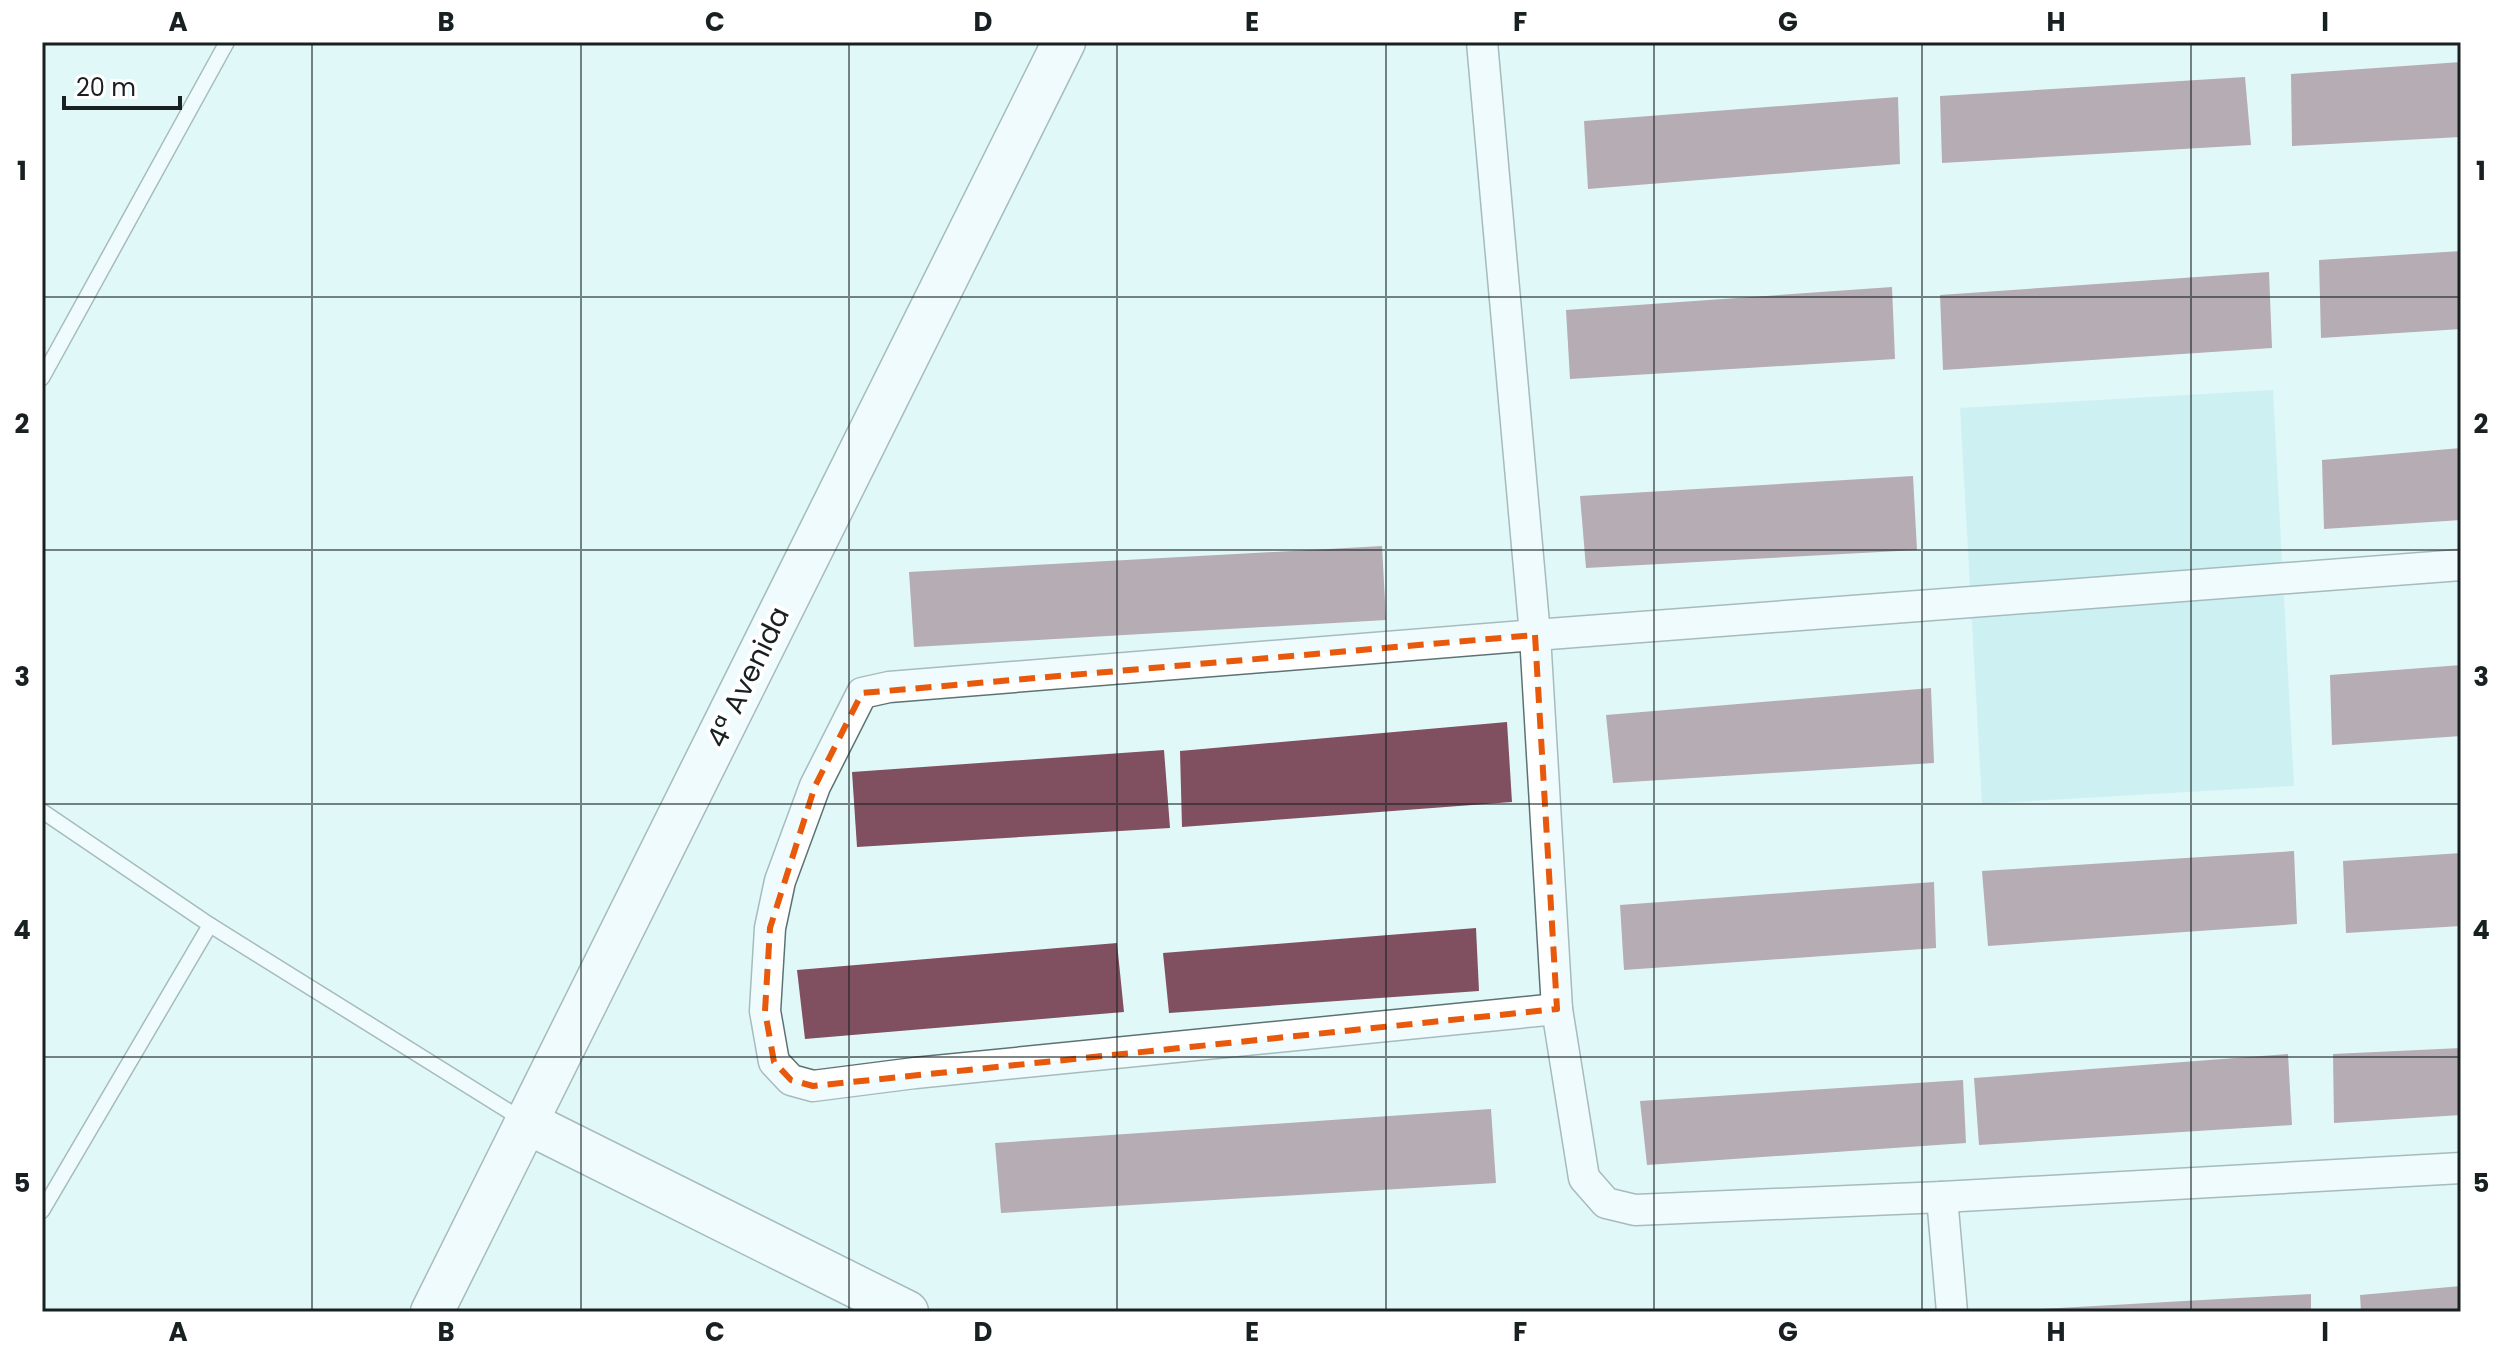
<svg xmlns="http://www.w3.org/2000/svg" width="2503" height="1354" viewBox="0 0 2503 1354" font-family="Poppins,sans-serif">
	<rect width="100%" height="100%" fill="#e1f8f9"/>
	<path fill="#b4e8eb" d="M2273,390L2294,786L1982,804L1960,408Z"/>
	<g fill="#805060">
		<path d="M2461,62V137L2292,146L2291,74Z"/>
		<path d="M2245,77L2251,145L1942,163L1940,96Z"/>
		<path d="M1898,97L1900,164L1588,189L1584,121Z"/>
		<path d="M2461,251V329L2321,338L2319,260Z"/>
		<path d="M2269,272L2272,348L1943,370L1940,295Z"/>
		<path d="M1892,287L1895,359L1570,379L1566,310Z"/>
		<path d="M2461,448V520L2324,529L2322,460Z"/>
		<path d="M1913,476L1917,550L1586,568L1580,496Z"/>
		<path d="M1382,546L1386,620L914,647L909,572Z"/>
		<path d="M2461,665V736L2332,745L2330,675Z"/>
		<path d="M1931,688L1934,763L1613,783L1606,715Z"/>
		<path d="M1507,722L1512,802L1182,827L1180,751Z"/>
		<path d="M1164,750L1170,828L857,847L852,772Z"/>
		<path d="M2294,851L2297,924L1988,946L1982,871Z"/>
		<path d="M2461,853V926L2346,933L2343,861Z"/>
		<path d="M1934,882L1936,948L1624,970L1620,905Z"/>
		<path d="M1476,928L1479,991L1169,1013L1163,953Z"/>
		<path d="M1117,943L1124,1012L805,1039L797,970Z"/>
		<path d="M2461,1048V1115L2334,1123L2333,1054Z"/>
		<path d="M2288,1054L2292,1125L1979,1145L1974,1078Z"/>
		<path d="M1963,1080L1966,1143L1647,1165L1640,1101Z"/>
		<path d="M1491,1109L1496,1183L1001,1213L995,1143Z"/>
		<path d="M2461,1286V1312H2361L2360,1295Z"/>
		<path d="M2311,1294V1312H2022V1310Z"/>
	</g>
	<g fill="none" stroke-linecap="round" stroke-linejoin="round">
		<defs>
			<g id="lane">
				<path d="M42,378L227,42"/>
				<path d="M42,811L210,925L523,1120"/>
				<path d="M42,1211L210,925"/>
			</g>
			<g id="street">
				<path d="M1482,42L1535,635L1557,1009L1584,1178L1606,1203L1635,1210L1942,1197L2461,1168"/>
				<path d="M1557,1009L915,1073L813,1086L791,1080L774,1062L765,1011L770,928L780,881L815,786L862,693L889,687L1535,635L2461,565"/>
				<path d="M1942,1197L1952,1312"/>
			</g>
			<g id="secondary">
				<path d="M526,1122L907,1312"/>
				<path d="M432,1312L1064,42"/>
			</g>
		</defs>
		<use href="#lane" stroke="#5d7273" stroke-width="17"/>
		<use href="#street" stroke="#5d7273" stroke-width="33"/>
		<use href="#secondary" stroke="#5d7273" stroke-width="45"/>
		<use href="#lane" stroke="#fff" stroke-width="14"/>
		<use href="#street" stroke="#fff" stroke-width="30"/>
		<use href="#secondary" stroke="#fff" stroke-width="42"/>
	</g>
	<path d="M0 0H2503V1354H0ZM1535,635L1557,1009L813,1086L791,1080L774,1062L765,1011L770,928L815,786L862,693Z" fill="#e1f8f9" fill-opacity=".55" fill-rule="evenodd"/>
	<path fill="none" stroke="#e8590c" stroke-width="6" stroke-dasharray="16 10" stroke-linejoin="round" d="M1535,635L1557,1009L813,1086L791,1080L774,1062L765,1011L770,928L815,786L862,693Z"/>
	<path fill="none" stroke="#182021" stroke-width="2" stroke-opacity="0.55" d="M312,42V1312M581,42V1312M849,42V1312M1117,42V1312M1386,42V1312M1654,42V1312M1922,42V1312M2191,42V1312M42,297H2461M42,550H2461M42,804H2461M42,1057H2461"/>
	<g text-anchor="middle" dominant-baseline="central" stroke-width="8" stroke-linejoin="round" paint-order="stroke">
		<g font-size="28" fill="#182021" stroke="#fff">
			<text transform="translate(748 677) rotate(-64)">4ª Avenida</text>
		</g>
	</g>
	<rect width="2503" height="1354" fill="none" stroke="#ffffff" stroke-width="88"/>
	<path d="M64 96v12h116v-12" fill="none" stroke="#182021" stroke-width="4"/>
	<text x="76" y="96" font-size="24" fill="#182021" stroke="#ffffff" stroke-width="6" paint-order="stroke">20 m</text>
	<rect x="44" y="44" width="2415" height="1266" fill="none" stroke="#182021" stroke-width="3"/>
	<g font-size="26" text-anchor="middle" font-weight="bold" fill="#182021">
		<text x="178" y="31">A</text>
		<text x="446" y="31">B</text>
		<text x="715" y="31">C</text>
		<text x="983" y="31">D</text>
		<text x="1252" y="31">E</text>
		<text x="1520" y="31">F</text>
		<text x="1788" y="31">G</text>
		<text x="2056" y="31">H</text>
		<text x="2325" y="31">I</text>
		<text x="22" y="180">1</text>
		<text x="2481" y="180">1</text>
		<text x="22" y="433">2</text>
		<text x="2481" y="433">2</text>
		<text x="22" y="686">3</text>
		<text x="2481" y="686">3</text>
		<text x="22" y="939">4</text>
		<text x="2481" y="939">4</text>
		<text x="22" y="1192">5</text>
		<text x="2481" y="1192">5</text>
		<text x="178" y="1341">A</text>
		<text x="446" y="1341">B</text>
		<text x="715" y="1341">C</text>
		<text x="983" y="1341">D</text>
		<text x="1252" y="1341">E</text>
		<text x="1520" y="1341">F</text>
		<text x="1788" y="1341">G</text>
		<text x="2056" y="1341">H</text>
		<text x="2325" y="1341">I</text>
	</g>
</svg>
